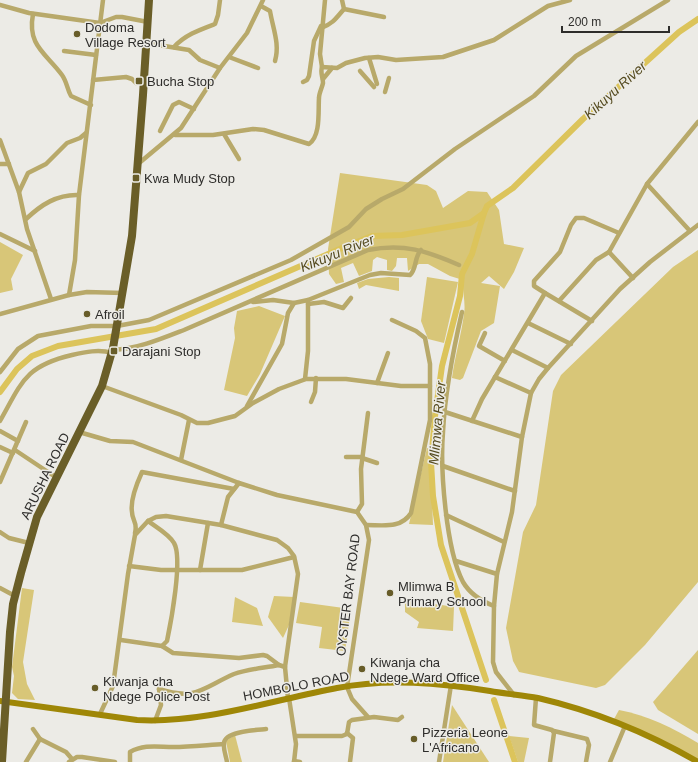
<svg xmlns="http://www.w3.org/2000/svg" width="698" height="762" viewBox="0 0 698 762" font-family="Arial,sans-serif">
	<rect width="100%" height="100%" fill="#ecebe6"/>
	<g fill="#d8c678">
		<path d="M340,173L427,185L436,191L443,208L468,191L487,192L499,210L504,244L524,248L514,272L504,289L489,276L481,283L500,286L494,323L481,331L463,378L460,380L452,378C455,356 461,336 464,314C466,303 462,291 463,280L450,276L428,264H419L408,271L407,258H397L396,266L392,271L387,270V260L377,257L373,260L372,271L359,276L353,263L341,268L344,282L336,284L329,274L328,249Z"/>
		<path d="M0,242L23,255L11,279L13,290L0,293Z"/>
		<path d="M698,250V582L645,645L605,685L596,688L519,672L513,661L506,628L523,532L536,505L553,391L561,375L673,267Z"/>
		<path d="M389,277L399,278V291L366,285L359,289L357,283L368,279Z"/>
		<path d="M427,277L458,282L444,343L428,339L421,321Z"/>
		<path d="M259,306L285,316L260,374L247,396L224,390L235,338L234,328L237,311Z"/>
		<path d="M427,448L430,449L433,525L409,524Z"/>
		<path d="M22,588L34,590L23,662L27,684L35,700L18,699L12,693L14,676L12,667Z"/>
		<path d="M274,596L294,597L289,625L283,638L268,617Z"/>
		<path d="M235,597L257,608L263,626L232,622Z"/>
		<path d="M405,599L454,607L453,631L417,628L419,622L405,612Z"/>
		<path d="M300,602L351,609L345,651L319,648L322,627L296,623Z"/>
		<path d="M698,650V734L658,710L653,702Z"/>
		<path d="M452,705L489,762H443Z"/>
		<path d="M619,710C647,715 673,728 698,743V759L614,719Z"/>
		<path d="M235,735L242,762H230L226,741Z"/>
		<path d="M509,736L529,738L524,762H518Z"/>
	</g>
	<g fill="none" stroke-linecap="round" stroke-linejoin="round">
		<g stroke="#dcc45b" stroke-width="6">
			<path d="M484,213L472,254L462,274L460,296L442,366L435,416L431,462L433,496L441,545L486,680"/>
			<path d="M0,392L17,369L32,356L58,346L156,329L342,248L372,236L402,235L470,223L484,213L487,206L513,188L583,119L679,32L698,19"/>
			<path d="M494,700L515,762"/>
		</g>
		<g stroke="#b8a96a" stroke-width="4.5">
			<path d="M0,5L29,13L100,23L116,17H122L148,22"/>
			<path d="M261,6L270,11C273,29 280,44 275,61"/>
			<path d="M344,9L384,17"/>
			<path d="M33,14C27,46 46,53 62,75C67,82 67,89 71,96L91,105"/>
			<path d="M321,28C333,24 337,17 344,9L342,0"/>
			<path d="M146,43L189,50L200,60L220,68"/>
			<path d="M174,47C185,35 199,30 215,24L218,15L220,0"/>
			<path d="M64,51L96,55"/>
			<path d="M229,57L258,68"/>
			<path d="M369,58L377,84"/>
			<path d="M322,67L320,54L325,0"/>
			<path d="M360,71L374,87"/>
			<path d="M323,79L332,68"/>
			<path d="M93,80L126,77L132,79L136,83"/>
			<path d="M303,82L307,80L309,76L314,41L321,26"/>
			<path d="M385,92L389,78"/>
			<path d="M160,131L173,105L179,102L194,109"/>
			<path d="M224,134L239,159"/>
			<path d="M175,135H213L253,129L264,130L309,144C321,136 318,111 319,98C319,93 322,88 323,83C323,77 320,73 322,67L337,68L346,63L365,58L378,57L396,60L443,57L494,40L548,6L570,0"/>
			<path d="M0,140L19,192L27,229L51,299"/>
			<path d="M0,164H9"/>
			<path d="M138,164L181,128L220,68L247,33L263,0"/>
			<path d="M647,184L690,231"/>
			<path d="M19,192L28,173L46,164L67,143L80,138L86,133"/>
			<path d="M26,219C41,205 57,194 79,195"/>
			<path d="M0,234L35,251"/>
			<path d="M609,252L633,278"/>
			<path d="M545,293L534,286V281L560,252L571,225L576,218H584L619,233"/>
			<path d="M69,295L75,260L79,195L103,0"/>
			<path d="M559,301L596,260L609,252L647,184L698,122"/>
			<path d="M253,302L273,300L294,303L308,300L370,275L381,273L410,275C417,269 414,257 421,250"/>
			<path d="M308,304L324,302L343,308L351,298"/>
			<path d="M462,312C453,351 445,392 443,432C440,469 446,550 463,582C470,594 481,601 494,606"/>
			<path d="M0,314L69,295L87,292L123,293"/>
			<path d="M528,323L571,344"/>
			<path d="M485,333L479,346L505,361"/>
			<path d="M113,350C137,349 161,339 184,330L368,250C404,243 427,251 459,265"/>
			<path d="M512,350L548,368"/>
			<path d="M0,372L18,349L38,336L91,326H117L149,320L291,260L349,227L366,209L382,199L403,189L455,149L534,96L576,56L668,0"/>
			<path d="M495,377L531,393"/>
			<path d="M305,379L308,351V300"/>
			<path d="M377,383L388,353"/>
			<path d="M102,386L181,415L197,423H208L235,416L253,403L279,389L306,379H346L401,386H430"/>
			<path d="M311,402L315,392L316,378"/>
			<path d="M247,406L282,344L288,313L294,303"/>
			<path d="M445,412L522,437"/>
			<path d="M0,421C22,382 25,366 72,355C85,352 99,349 112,353"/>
			<path d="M472,421L482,399L545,293L592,321"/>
			<path d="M0,431L18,441"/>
			<path d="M79,432L110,441L133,442L239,483L277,495L357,512L366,525L369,540L347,687L352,699L368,717"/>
			<path d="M0,447L13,453"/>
			<path d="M15,450L57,478"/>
			<path d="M346,457H362"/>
			<path d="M362,458L377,463"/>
			<path d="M181,460L189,420"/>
			<path d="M443,466L515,491"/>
			<path d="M0,482L26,422"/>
			<path d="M357,512L362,504L361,469L368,413"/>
			<path d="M446,515L504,542"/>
			<path d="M221,525L228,497L239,483"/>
			<path d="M366,525C383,525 401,529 411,513L430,420V364L425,338L416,331L392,320"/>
			<path d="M0,532L9,538L29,543"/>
			<path d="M135,533C138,522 132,521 132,512C130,500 137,483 142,472L234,489"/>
			<path d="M456,561L497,574"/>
			<path d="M129,566L161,570H242L294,557"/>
			<path d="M200,570L208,523"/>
			<path d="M0,588L15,596"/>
			<path d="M121,640L162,646L167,641C171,622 183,558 174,543C169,534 156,527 148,521"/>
			<path d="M162,646L173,653L239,658L263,655L267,656L279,665"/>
			<path d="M159,689C196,701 202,688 234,674C248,669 264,668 279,665L285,667"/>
			<path d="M514,695L496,672L493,662L494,606L497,574L512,512L522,437L531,393L539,379L548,368L620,289L650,262L698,225"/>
			<path d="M289,698L296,744L294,762"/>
			<path d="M536,698L534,725L552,730L554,733L550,762"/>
			<path d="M100,714L113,686L128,574L135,535L148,521L156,517L166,516L221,525L277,540L288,548L294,556L298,574L285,667L288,699"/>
			<path d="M155,721L161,705L159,689"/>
			<path d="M33,729L40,739L66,752L72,759"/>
			<path d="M554,731L587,739L589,745L586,762"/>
			<path d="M347,733L353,738L350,762"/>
			<path d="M296,736H342L347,734L349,722L352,720L374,717L398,720L402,717"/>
			<path d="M294,761L300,762"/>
			<path d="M26,762L40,739"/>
			<path d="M69,762L77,757H82L115,762"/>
			<path d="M130,762V752C144,744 158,747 173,747C190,747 207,745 224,744"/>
			<path d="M227,762C226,756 223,749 224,743C225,731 257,730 266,729"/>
			<path d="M439,762L451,685"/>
			<path d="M610,762L625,726"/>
		</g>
		<path stroke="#9f8707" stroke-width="6" d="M0,701L137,720C202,724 273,700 337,688C387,678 440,683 490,691C506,694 523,695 538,698C594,711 648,733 698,762"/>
		<path stroke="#6a5e28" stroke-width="8" d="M2,762L10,632L13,604L21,573L37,517L102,386L113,348L132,236L143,95L149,0"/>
	</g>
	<g fill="#675c28" stroke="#ecebe6" stroke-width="1.5">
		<circle cx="77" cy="34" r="4"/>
		<rect x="135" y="77" width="8" height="8" rx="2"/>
		<rect x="132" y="174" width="8" height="8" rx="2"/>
		<circle cx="87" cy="314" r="4"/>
		<rect x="110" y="347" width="8" height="8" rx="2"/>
		<circle cx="390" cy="593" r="4"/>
		<circle cx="362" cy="669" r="4"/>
		<circle cx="95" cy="688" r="4"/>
		<circle cx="414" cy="739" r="4"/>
	</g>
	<g text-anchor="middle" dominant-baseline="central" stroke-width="3" stroke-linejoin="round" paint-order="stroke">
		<g font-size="13" fill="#2e2d2b" stroke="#ecebe6" text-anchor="start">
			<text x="85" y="27">Dodoma<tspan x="85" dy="15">Village Resort</tspan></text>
			<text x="147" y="81">Bucha Stop</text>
			<text x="144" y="178">Kwa Mudy Stop</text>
			<text x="95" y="314">Afroil</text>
			<text x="122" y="351">Darajani Stop</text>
			<text x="398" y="586">Mlimwa B<tspan x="398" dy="15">Primary School</tspan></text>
			<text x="370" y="662">Kiwanja cha<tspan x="370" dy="15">Ndege Ward Office</tspan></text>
			<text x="103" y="681">Kiwanja cha<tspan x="103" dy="15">Ndege Police Post</tspan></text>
			<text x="422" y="732">Pizzeria Leone<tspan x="422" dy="15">L'Africano</tspan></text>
		</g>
		<g font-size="13" fill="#2e2d2b" stroke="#ecebe6">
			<text transform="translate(45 476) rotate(-64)">ARUSHA ROAD</text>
			<text transform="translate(348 595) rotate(-83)">OYSTER BAY ROAD</text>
			<text transform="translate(296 686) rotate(-11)">HOMBOLO ROAD</text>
		</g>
		<g font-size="14" font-style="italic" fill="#554b20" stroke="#ecebe6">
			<text transform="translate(615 90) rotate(-42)">Kikuyu River</text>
			<text transform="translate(337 253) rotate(-22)">Kikuyu River</text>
			<text transform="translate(437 423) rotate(-85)">Mlimwa River</text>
		</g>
	</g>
	<path d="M562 26v6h107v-6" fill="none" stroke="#2e2d2b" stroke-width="2"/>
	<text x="568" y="26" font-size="12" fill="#2e2d2b" stroke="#ecebe6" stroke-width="3" paint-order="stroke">200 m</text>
</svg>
